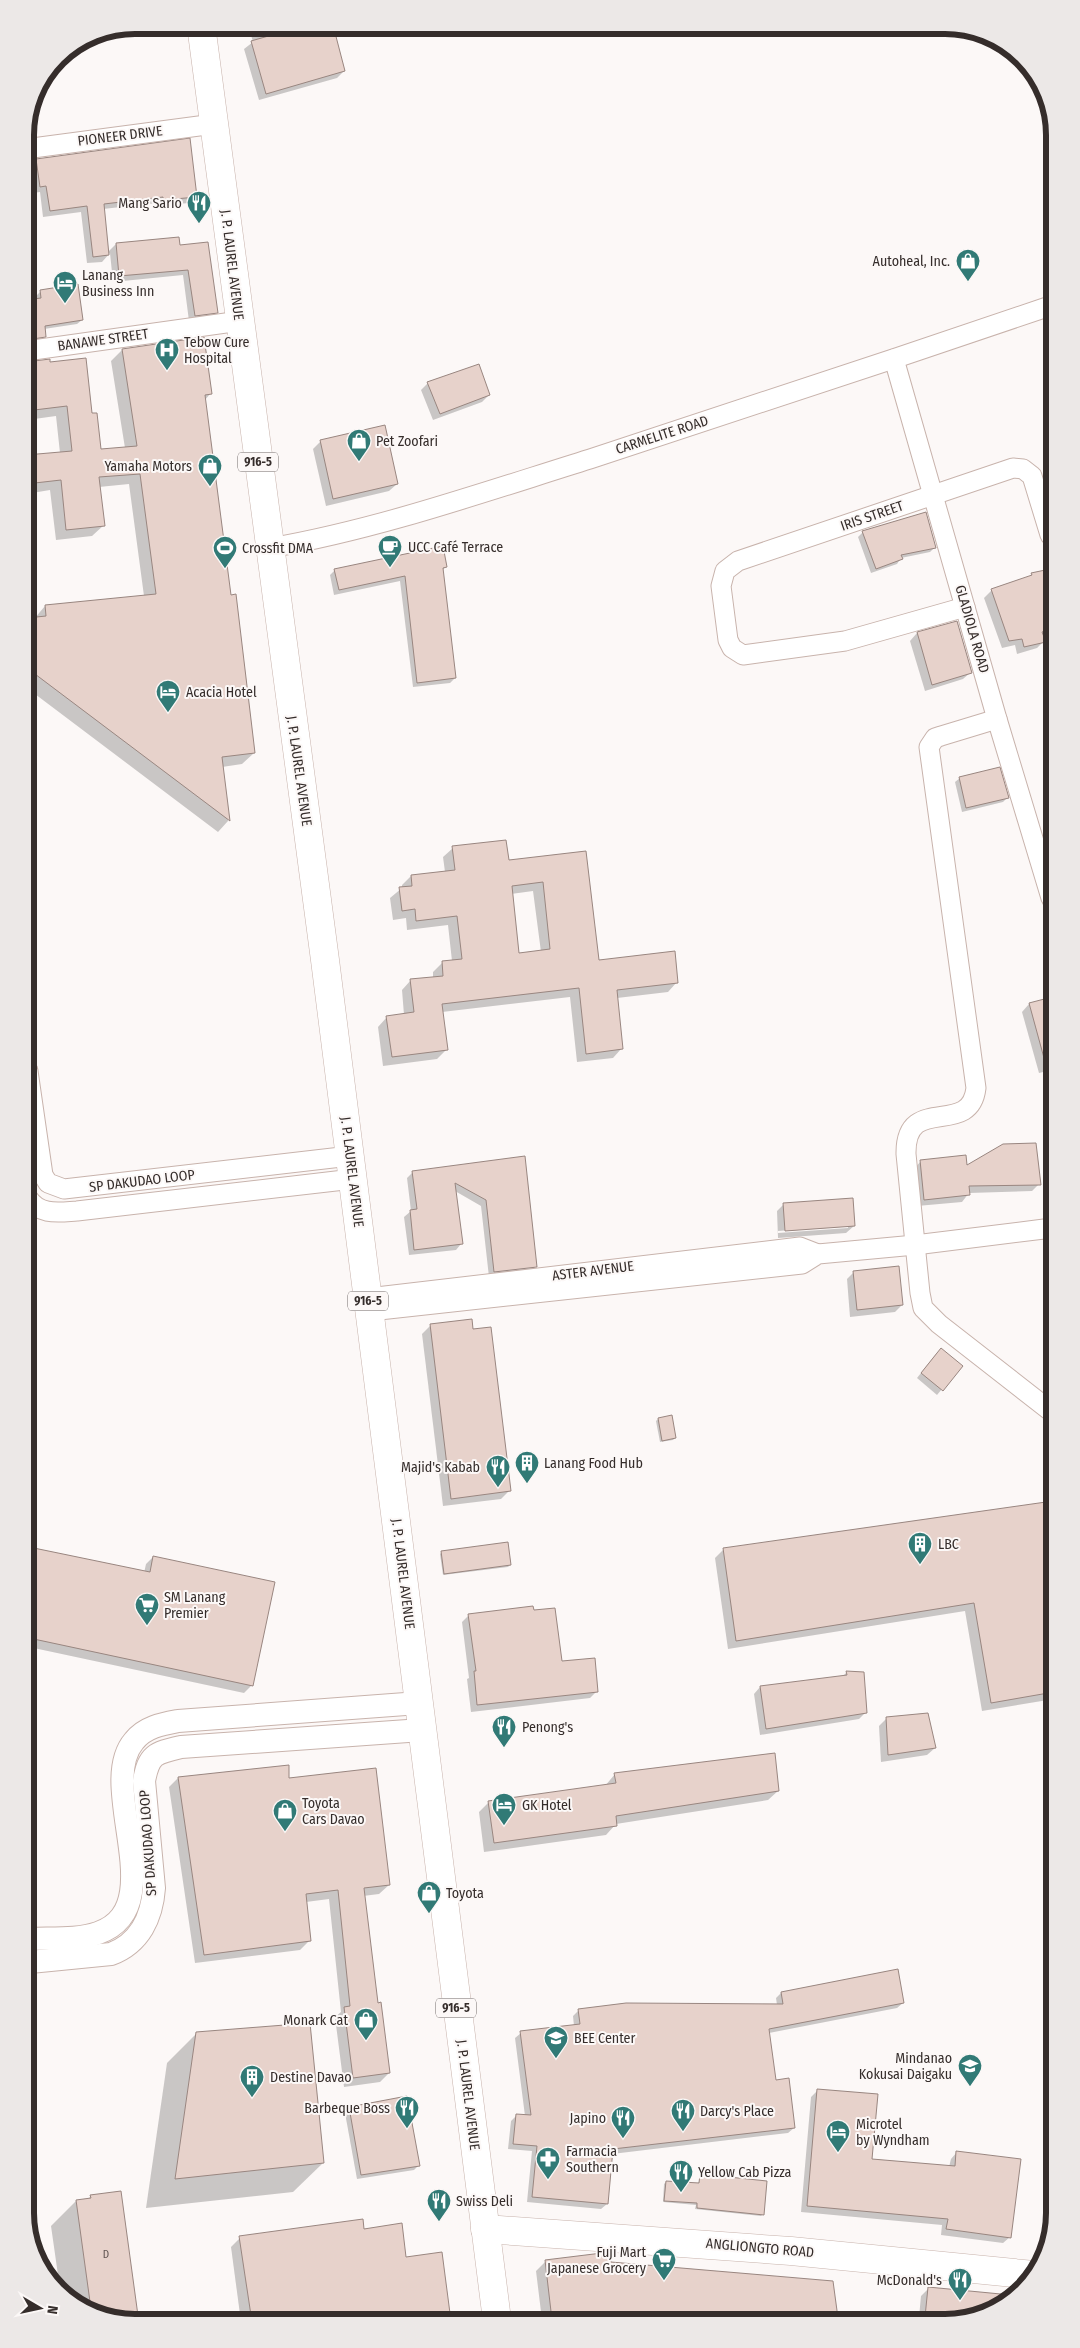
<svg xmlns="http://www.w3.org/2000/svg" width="1080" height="2348" viewBox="0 0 1080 2348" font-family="'Fira Sans Condensed',sans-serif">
	<rect width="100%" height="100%" fill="#fcf8f7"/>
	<g fill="#0003" fill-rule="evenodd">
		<path d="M248,25H291L293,31L344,71L337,78L259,100L244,49L253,42Z"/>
		<path d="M36,160L196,196L189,203L157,206V203L103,209L108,252L116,244L179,246L217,312L210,318L189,321L183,275L113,282L110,253L102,262L87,263L81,212L43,217L40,192L25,194V169L30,168Z"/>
		<path d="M41,291L82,320L77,324L44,329L45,336L40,341L26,343V301L37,300L36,296Z"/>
		<path d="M122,350L210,394L205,400L230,596L254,753L242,764L222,767L228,821L218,832L27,688V620L34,619L45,606L144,596L129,484L99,487L104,525L92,536L56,540L50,490L26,494V363L91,415L100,450L125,448L111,361ZM56,416L60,453L31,456L27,420Z"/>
		<path d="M428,383L489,395L482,402L433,420L421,390Z"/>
		<path d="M321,441L397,484L389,491L326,506L313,449Z"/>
		<path d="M863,532L935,547L930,552L901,558L897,564L871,573L858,537Z"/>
		<path d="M446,567L442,570L455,678L450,683L413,687L400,581L334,595L330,575L335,570Z"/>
		<path d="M1049,571L1051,632L1042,635L1044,641L1037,648L1017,654L1015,645L1002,648L984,598L992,590L1029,577L1032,574Z"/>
		<path d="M956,622L971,672L963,679L925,691L910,641L917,633Z"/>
		<path d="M960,778L1008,797L1003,802L962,812L955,782Z"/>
		<path d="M453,848L507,862L585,853L598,961L677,982L668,992L617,998L622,1048L613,1058L577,1062L570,997L442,1012L447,1049L437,1059L383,1066L378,1027L387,1017L404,1015L402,990L411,980L433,978V972L442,963L452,961L448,925L407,930L406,918L393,920L390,898L402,888V885L411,876L445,872L443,857ZM533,891L541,952L518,955L511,894Z"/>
		<path d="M1052,998V1070L1039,1073L1022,1012L1029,1004Z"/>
		<path d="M1052,1106V1150L1051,1133L1046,1111Z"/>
		<path d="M524,1157L536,1266L530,1272L489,1277L481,1206L455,1191L461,1244L456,1250L409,1255L404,1217L411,1211L407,1178L413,1172Z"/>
		<path d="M921,1161L966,1167L1039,1184L1032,1191L969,1193L962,1202L917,1206L914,1169Z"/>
		<path d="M784,1204L854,1226L846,1233L778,1238L777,1211ZM848,1226V1228L778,1233V1231Z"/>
		<path d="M854,1272L902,1305L895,1312L850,1317L847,1279Z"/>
		<path d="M431,1325L509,1491L501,1499L443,1506L422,1334Z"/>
		<path d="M936,1354L961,1366L937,1395L917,1378Z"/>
		<path d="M658,1419L675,1438L673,1440L660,1442L656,1421Z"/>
		<path d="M1053,1502L1054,1699L982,1711L965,1611L728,1649L715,1558L723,1550Z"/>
		<path d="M29,1548L144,1573L146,1564L153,1557L252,1685L244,1693L29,1647Z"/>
		<path d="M442,1552L510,1565L508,1567L443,1575L440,1554Z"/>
		<path d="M469,1615L560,1663L597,1691L590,1698L471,1712L467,1679L469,1678L462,1622Z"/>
		<path d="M846,1673L866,1712L859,1719L760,1735L754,1694L760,1687L842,1677Z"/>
		<path d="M887,1718L935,1748L927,1755L881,1762L879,1726Z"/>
		<path d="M287,1767L288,1779L389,1885L379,1894L363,1896L377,2004L389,2073L380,2082L344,2087L335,2017L341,2012L329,1899L306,1902L310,1940L300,1950L195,1963L169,1787L178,1778Z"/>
		<path d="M615,1774L778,1791L768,1800L616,1824L606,1835L484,1852L479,1812L489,1802L605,1786Z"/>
		<path d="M781,1993L903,2003L897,2008L769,2033L774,2081L794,2128L788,2133L612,2154L607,2204L601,2209L527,2202L532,2151L508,2149L511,2121L517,2115L525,2116L515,2038L521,2033L574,2026L573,2016L579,2010L777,2005L776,1998Z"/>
		<path d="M197,2033L323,2163L293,2192L146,2208L167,2063Z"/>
		<path d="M818,2090L870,2160L949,2167L951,2159L957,2152L1010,2237L1003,2243L941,2235L942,2225L801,2212L811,2097Z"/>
		<path d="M350,2108L419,2165L414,2170L357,2179L345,2113Z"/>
		<path d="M701,2175L763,2214L761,2216L695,2209L696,2205L663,2202L664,2184L666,2182L698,2184Z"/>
		<path d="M91,2196L128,2323L68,2300L60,2289L51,2226L76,2201L88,2199Z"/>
		<path d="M363,2230L449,2321L241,2322L231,2247L240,2238Z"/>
		<path d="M609,2255L610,2263L832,2282L836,2318L542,2320L536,2271L545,2262Z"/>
		<path d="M928,2289L1009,2296L1015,2292L981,2317H919L921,2296Z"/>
	</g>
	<g fill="#e7d2cb" stroke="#998680" fill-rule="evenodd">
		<path d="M307,25H333L345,71L266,94L251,41Z"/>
		<path d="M190,138L197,197L163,200V197L104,204L109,255L93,257L87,206L50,211L46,186L40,187L36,159Z"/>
		<path d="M179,237L180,245L208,242L218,313L195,316L188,270L119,276L116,243Z"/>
		<path d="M78,284L83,320L45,326L46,337L26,340V300L41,298L40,290Z"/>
		<path d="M204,337L212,394L205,395L231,595L236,594L255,753L222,757L230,821L27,668V618L46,616L45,605L156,594L140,474L99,477L105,526L66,530L61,480L26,484V455L72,451L67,406L26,411V362L50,359V362L86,358L92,413H97L101,449L137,446L122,349Z"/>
		<path d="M479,364L490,395L440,414L427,382Z"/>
		<path d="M385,425L398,484L333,499L320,440Z"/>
		<path d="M926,512L936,548L901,555L903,559L876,569L862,531Z"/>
		<path d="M443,546L447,567L443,568L456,678L417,683L405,576L339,590L334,569Z"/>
		<path d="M1050,569L1051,628L1042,632L1046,642L1024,647L1022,639L1009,641L991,589L1032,575L1031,573Z"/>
		<path d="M957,621L972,673L932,685L917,632Z"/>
		<path d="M1000,767L1009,798L966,808L959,777Z"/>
		<path d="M506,840L509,860L586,851L599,960L675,951L678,983L617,990L623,1049L586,1054L579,988L442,1004L448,1050L392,1057L386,1016L414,1012L410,979L443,976L442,961L462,959L457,916L416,921L415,909L402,911L399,887L412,886L411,875L455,870L452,846ZM543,882L550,949L519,953L512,886Z"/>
		<path d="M1052,997V1069H1047L1029,1003Z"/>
		<path d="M1036,1143L1041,1185L969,1186L970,1195L924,1200L920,1160L966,1155L967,1165L1003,1144Z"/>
		<path d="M525,1156L537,1267L494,1272L486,1200L455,1183L463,1244L414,1250L410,1210L417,1209L412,1171Z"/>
		<path d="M853,1198L855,1226L785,1231L783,1203Z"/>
		<path d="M899,1266L903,1305L857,1310L853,1271Z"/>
		<path d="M472,1319L473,1329L491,1327L511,1491L451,1499L430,1324Z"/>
		<path d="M941,1348L963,1366L943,1391L921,1373Z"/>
		<path d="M672,1415L676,1438L662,1441L658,1418Z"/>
		<path d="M1053,1501L1054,1692L991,1703L974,1603L736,1641L723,1548Z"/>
		<path d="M508,1542L511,1565L444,1574L441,1551Z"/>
		<path d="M29,1547L150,1572L153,1556L275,1582L253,1686L29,1638Z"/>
		<path d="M533,1606L534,1610L555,1608L562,1661L595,1658L598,1692L477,1705L474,1671H476L468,1614Z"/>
		<path d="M846,1671L864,1672L867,1713L766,1729L760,1686L847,1675Z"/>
		<path d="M928,1713L936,1748L888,1755L886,1717Z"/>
		<path d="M775,1753L779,1791L616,1816L617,1826L494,1843L488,1801L616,1783L614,1773Z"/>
		<path d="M289,1765V1778L376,1768L390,1885L364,1888L378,2003L381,2002L390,2073L353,2078L344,2007L350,2006L338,1890L306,1894L311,1941L204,1955L178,1777Z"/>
		<path d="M898,1969L904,2003L769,2029L776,2080L789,2078L795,2128L613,2149L608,2204L532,2197L537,2146L513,2144L516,2114L531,2115L520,2031L580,2024L578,2009L626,2003L783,2004L781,1992Z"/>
		<path d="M310,2023L324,2163L175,2179L196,2032Z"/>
		<path d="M817,2089L878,2094L872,2159L955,2166L956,2151L1021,2159L1011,2238L946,2229L948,2219L807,2206Z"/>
		<path d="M407,2096L420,2166L361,2175L349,2107Z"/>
		<path d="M700,2174L767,2181L764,2215L697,2208V2203L664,2201L666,2181L699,2183Z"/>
		<path d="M121,2191L139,2323H128L91,2309L76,2200L91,2198L90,2195Z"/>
		<path d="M363,2219L364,2229L402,2223L406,2257L442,2252L451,2321L252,2322L239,2236Z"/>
		<path d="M602,2253L610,2254L611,2262L833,2281L838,2318L552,2320L545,2260Z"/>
		<path d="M928,2287L1011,2295L981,2317H925Z"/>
	</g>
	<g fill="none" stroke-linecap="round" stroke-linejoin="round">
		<defs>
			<g id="minor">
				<path d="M25,149L214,124"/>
				<path d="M26,351L240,321"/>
				<path d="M894,359L997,719L1051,898"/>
				<path d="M270,548C379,529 484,492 590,459C744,409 897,358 1050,306"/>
				<path d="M965,607L845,641L743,655L732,648L728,640L721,586L725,571L738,561L1013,468L1023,469L1032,476L1050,535"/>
				<path d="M997,719L941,736L935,738L929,747L976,1088C970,1139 905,1092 906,1154L920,1293L923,1308L939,1324L1053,1413"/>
				<path d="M28,1071L43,1175L48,1183L64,1189L350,1156"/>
				<path d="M28,1198C40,1216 59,1212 77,1211L353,1179"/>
				<path d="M368,1298L800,1247L818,1254"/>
				<path d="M370,1311L802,1264L818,1254L915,1245L1052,1228"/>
			</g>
			<g id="tertiary">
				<path d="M30,1939C52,1938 78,1940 98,1933C173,1907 95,1786 134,1741C145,1727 162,1724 178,1721L419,1703"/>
				<path d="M30,1962L111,1954C140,1943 152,1917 154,1888L144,1781C149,1754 155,1753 181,1747L422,1730"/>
			</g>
			<g id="primary">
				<path d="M201,25L325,960L497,2320"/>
				<path d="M485,2229L791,2251L1034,2275"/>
			</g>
		</defs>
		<use href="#minor" stroke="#c8b3ac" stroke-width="21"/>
		<use href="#tertiary" stroke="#c8b3ac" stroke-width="24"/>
		<use href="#primary" stroke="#c8b3ac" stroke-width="29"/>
		<use href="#minor" stroke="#fff" stroke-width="19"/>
		<use href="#tertiary" stroke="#fff" stroke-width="22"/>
		<use href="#primary" stroke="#fff" stroke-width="28"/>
	</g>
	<defs>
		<symbol id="restaurant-pin" viewBox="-11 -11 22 30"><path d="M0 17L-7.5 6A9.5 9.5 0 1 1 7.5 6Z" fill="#317a76" stroke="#fcf8f7"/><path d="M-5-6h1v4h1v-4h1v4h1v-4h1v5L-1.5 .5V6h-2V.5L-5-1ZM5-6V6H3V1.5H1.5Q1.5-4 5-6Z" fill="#fff"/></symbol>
		<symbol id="shop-pin" viewBox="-11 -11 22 30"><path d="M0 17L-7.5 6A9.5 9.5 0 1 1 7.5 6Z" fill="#317a76" stroke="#fcf8f7"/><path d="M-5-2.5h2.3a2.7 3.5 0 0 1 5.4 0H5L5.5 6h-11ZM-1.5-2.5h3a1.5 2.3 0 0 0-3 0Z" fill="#fff"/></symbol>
		<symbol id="hotel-pin" viewBox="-11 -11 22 30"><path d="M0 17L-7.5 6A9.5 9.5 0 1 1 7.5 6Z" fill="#317a76" stroke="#fcf8f7"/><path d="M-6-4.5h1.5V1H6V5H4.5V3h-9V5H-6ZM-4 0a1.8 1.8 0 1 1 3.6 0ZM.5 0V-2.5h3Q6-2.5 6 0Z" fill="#fff"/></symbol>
		<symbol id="hospital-pin" viewBox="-11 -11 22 30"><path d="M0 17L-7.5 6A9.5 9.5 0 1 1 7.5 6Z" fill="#317a76" stroke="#fcf8f7"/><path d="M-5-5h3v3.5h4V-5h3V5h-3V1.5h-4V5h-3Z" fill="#fff"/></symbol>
		<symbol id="cafe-pin" viewBox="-11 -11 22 30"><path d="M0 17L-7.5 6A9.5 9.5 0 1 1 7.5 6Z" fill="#317a76" stroke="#fcf8f7"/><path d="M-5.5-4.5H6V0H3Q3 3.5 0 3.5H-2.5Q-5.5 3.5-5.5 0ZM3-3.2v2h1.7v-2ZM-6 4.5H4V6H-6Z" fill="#fff"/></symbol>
		<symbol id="stadium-pin" viewBox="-11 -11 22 30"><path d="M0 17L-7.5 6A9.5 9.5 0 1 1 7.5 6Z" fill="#317a76" stroke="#fcf8f7"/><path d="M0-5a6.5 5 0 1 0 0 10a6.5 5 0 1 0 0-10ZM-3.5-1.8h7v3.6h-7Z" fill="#fff"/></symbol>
		<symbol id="building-pin" viewBox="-11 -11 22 30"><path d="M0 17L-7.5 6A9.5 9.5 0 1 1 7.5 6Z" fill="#317a76" stroke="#fcf8f7"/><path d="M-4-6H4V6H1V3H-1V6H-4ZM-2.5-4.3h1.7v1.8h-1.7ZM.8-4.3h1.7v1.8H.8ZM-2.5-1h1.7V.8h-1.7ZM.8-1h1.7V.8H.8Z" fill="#fff"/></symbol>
		<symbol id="supermarket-pin" viewBox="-11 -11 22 30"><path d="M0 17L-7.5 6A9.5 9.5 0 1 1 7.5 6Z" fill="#317a76" stroke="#fcf8f7"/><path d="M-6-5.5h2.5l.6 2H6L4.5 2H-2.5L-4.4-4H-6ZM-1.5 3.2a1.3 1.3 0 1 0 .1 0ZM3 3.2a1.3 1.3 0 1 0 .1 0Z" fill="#fff"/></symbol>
		<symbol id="school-pin" viewBox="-11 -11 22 30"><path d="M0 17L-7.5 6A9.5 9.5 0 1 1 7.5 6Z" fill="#317a76" stroke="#fcf8f7"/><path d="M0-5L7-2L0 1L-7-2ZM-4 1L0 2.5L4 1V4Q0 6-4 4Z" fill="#fff"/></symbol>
		<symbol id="university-pin" viewBox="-11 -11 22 30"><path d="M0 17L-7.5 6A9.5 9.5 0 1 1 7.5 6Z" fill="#317a76" stroke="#fcf8f7"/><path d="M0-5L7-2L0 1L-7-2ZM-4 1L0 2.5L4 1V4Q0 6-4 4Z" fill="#fff"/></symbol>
		<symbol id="pharmacy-pin" viewBox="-11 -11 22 30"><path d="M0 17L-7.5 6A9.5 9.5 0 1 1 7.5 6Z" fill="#317a76" stroke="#fcf8f7"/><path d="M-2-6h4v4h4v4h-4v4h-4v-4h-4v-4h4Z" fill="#fff"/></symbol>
	</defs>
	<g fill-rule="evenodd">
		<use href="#restaurant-pin" x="185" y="189" width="28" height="38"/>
		<use href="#shop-pin" x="954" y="247" width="28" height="38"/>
		<use href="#hotel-pin" x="51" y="269" width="28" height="38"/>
		<use href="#hospital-pin" x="153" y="336" width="28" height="38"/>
		<use href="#shop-pin" x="345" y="427" width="28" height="38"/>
		<use href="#shop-pin" x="196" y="452" width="28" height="38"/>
		<use href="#cafe-pin" x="376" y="533" width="28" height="38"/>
		<use href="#stadium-pin" x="211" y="534" width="28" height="38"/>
		<use href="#hotel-pin" x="154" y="678" width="28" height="38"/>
		<use href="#building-pin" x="513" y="1449" width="28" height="38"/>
		<use href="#restaurant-pin" x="484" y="1453" width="28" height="38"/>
		<use href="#building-pin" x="906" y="1530" width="28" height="38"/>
		<use href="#supermarket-pin" x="133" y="1591" width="28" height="38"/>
		<use href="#restaurant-pin" x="490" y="1713" width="28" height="38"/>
		<use href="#hotel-pin" x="490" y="1791" width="28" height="38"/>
		<use href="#shop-pin" x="271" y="1797" width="28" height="38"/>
		<use href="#shop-pin" x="415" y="1879" width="28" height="38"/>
		<use href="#shop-pin" x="352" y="2006" width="28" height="38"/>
		<use href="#school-pin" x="542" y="2024" width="28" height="38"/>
		<use href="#university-pin" x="956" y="2052" width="28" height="38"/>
		<use href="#building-pin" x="238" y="2063" width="28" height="38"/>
		<use href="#restaurant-pin" x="393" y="2094" width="28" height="38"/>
		<use href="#restaurant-pin" x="669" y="2097" width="28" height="38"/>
		<use href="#restaurant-pin" x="609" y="2104" width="28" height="38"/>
		<use href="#hotel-pin" x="824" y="2118" width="28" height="38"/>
		<use href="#pharmacy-pin" x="534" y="2145" width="28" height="38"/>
		<use href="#restaurant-pin" x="667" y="2158" width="28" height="38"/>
		<use href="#restaurant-pin" x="425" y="2187" width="28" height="38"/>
		<use href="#supermarket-pin" x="650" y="2246" width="28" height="38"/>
		<use href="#restaurant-pin" x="946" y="2266" width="28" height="38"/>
	</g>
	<g text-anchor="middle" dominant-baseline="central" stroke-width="4" stroke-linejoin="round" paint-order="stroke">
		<g font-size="11" fill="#625653">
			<text x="106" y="2254">D</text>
		</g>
		<g fill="#fcf8f7" stroke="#716a68" stroke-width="1">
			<rect x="238" y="452.5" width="40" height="19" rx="4"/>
			<rect x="348" y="1291.5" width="40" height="19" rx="4"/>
			<rect x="436" y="1998.5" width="40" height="19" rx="4"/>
		</g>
		<g font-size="12" font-weight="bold" fill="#352d2b">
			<text x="258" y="462">916-5</text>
			<text x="368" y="1301">916-5</text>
			<text x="456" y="2008">916-5</text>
		</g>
		<g font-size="14" fill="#352d2b" stroke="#fcf8f7">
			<text transform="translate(120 136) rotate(-7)">PIONEER DRIVE</text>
			<text transform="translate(232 265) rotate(83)">J. P. LAUREL AVENUE</text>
			<text transform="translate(103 340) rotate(-8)">BANAWE STREET</text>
			<text transform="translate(662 435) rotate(-18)">CARMELITE ROAD</text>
			<text transform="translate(872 516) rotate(-19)">IRIS STREET</text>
			<text transform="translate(972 629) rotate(74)">GLADIOLA ROAD</text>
			<text transform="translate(299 771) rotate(82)">J. P. LAUREL AVENUE</text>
			<text transform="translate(352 1172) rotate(83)">J. P. LAUREL AVENUE</text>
			<text transform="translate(142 1181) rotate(-7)">SP DAKUDAO LOOP</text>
			<text transform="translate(593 1271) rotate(-7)">ASTER AVENUE</text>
			<text transform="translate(403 1574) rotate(83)">J. P. LAUREL AVENUE</text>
			<text transform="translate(148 1843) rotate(-94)">SP DAKUDAO LOOP</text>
			<text transform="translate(468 2095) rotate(83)">J. P. LAUREL AVENUE</text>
			<text transform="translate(760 2248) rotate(5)">ANGLIONGTO ROAD</text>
		</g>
		<g font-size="14" fill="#352d2b" stroke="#fcf8f7" text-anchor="start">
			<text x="182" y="203" text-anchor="end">Mang Sario</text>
			<text x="950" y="261" text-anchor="end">Autoheal, Inc.</text>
			<text x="82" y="275">Lanang<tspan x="82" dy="16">Business Inn</tspan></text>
			<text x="184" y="342">Tebow Cure<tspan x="184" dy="16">Hospital</tspan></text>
			<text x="376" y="441">Pet Zoofari</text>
			<text x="192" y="466" text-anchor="end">Yamaha Motors</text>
			<text x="408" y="547">UCC Café Terrace</text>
			<text x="242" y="548">Crossfit DMA</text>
			<text x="186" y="692">Acacia Hotel</text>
			<text x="544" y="1463">Lanang Food Hub</text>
			<text x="480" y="1467" text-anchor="end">Majid's Kabab</text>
			<text x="938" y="1544">LBC</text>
			<text x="164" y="1597">SM Lanang<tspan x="164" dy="16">Premier</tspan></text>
			<text x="522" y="1727">Penong's</text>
			<text x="302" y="1803">Toyota<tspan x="302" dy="16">Cars Davao</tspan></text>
			<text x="522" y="1805">GK Hotel</text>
			<text x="446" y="1893">Toyota</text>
			<text x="348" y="2020" text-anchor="end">Monark Cat</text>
			<text x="574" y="2038">BEE Center</text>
			<text x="952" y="2058" text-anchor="end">Mindanao<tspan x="952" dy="16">Kokusai Daigaku</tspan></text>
			<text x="270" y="2077">Destine Davao</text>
			<text x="390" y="2108" text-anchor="end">Barbeque Boss</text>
			<text x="700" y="2111">Darcy's Place</text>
			<text x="606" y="2118" text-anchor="end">Japino</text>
			<text x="856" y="2124">Microtel<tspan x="856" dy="16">by Wyndham</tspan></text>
			<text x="566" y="2151">Farmacia<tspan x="566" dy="16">Southern</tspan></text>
			<text x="698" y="2172">Yellow Cab Pizza</text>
			<text x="456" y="2201">Swiss Deli</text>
			<text x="646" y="2252" text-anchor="end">Fuji Mart<tspan x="646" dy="16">Japanese Grocery</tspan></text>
			<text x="942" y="2280" text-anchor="end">McDonald's</text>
		</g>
	</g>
	<path d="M0 0H1080V2348H0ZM135 34H945A101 101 0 0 1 1046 135V2213A101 101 0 0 1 945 2314H135A101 101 0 0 1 34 2213V135A101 101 0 0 1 135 34Z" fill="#ece8e7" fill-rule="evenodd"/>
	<path fill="none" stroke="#352d2b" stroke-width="6" d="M135 34H945A101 101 0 0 1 1046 135V2213A101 101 0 0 1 945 2314H135A101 101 0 0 1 34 2213V135A101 101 0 0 1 135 34Z"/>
	<g transform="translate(40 2308) rotate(99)" stroke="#fcf8f7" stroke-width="4" paint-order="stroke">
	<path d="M0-4L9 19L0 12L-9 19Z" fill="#352d2b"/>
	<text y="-8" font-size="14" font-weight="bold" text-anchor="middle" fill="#352d2b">N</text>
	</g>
</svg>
